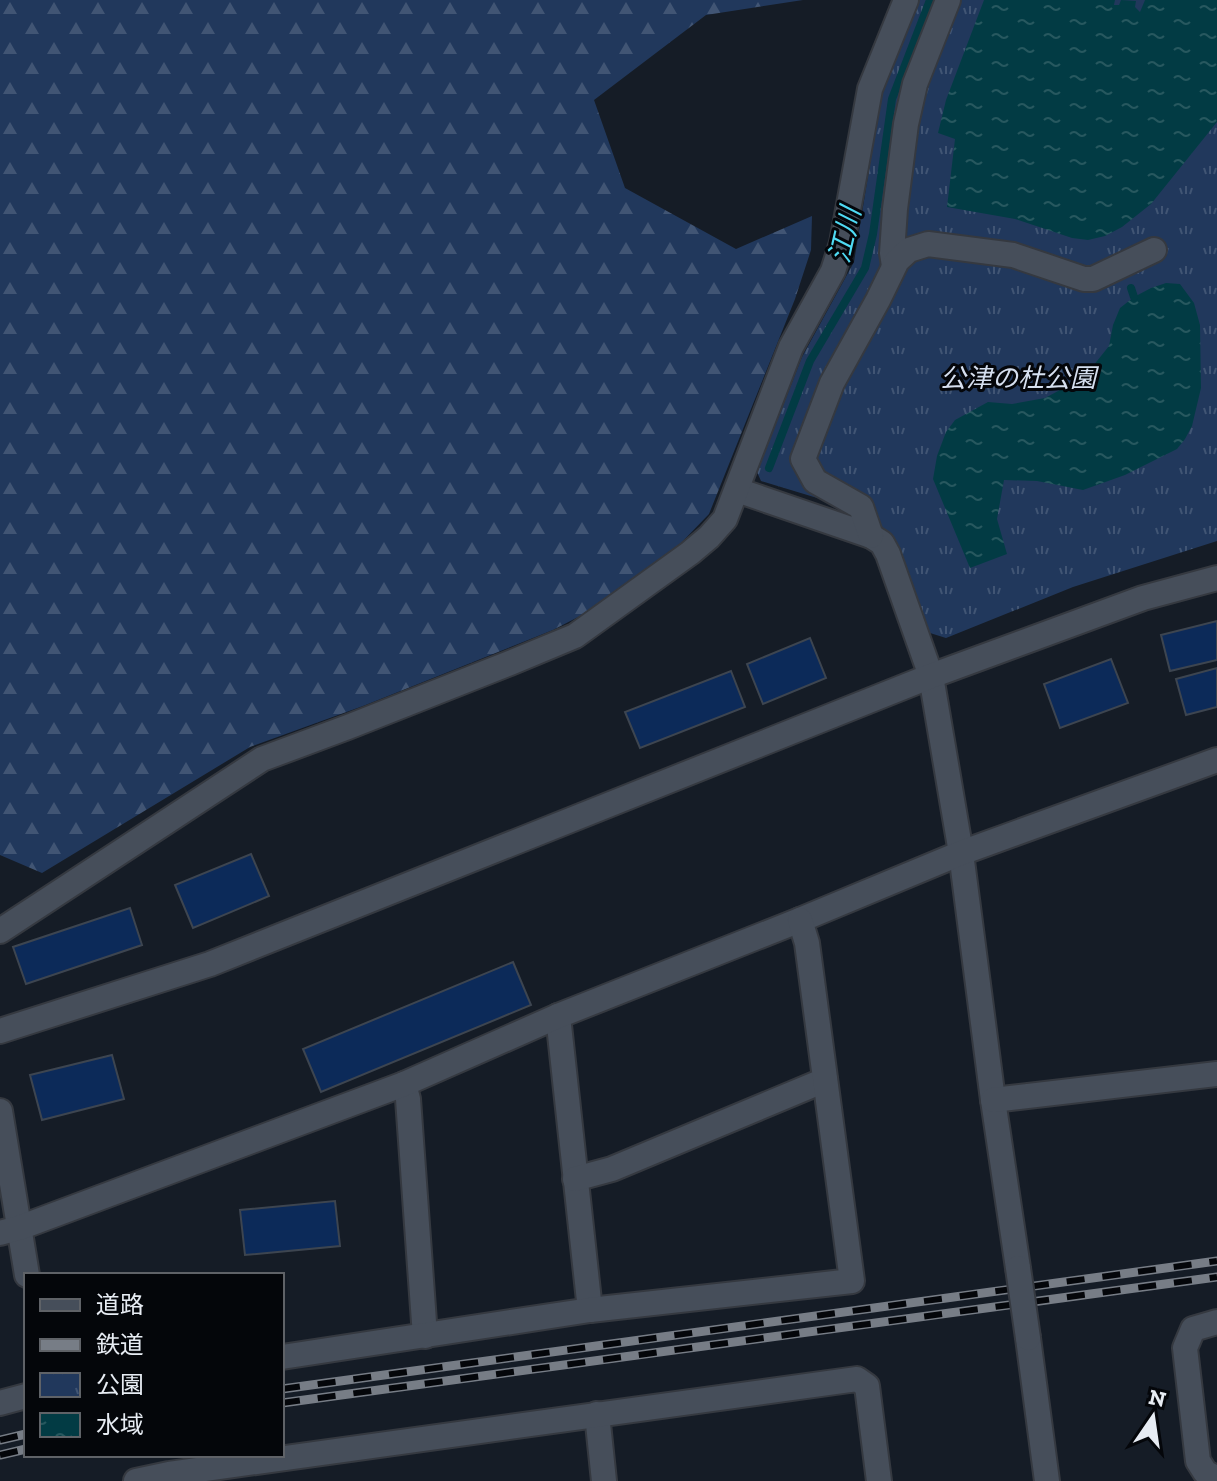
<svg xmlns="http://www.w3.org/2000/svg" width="1217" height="1481" viewBox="0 0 1217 1481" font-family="'Zilla Slab','Noto Sans JP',serif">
	<defs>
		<pattern id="forest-firs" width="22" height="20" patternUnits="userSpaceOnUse" patternTransform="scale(2)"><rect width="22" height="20" fill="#21385c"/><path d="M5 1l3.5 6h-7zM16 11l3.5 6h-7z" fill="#415574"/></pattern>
		<pattern id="park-tufts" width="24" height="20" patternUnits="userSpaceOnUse" patternTransform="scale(2)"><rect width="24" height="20" fill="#21385c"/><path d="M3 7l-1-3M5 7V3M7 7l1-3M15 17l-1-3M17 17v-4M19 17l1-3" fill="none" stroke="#415574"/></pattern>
		<pattern id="water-ripples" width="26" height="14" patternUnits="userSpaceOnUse" patternTransform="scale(2)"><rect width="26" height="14" fill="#023b44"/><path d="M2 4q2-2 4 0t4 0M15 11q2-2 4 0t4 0" fill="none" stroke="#27585f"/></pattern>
	</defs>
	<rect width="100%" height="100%" fill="#151c26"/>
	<path fill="url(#forest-firs)" d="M0,0H803L706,15L594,100L625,188L736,249L812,216L811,250L795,299L709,514L681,543L580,616L553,630L363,706L250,747L42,873L0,855Z"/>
	<path fill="url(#park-tufts)" d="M918,0H1217V541L1073,587L946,638L930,633L892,534L843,515L837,504L761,481L757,472L802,357L854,262L881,96Z"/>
	<g fill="url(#water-ripples)">
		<path d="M984,0H1115L1114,5H1119L1121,0L1136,1L1135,7L1140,12L1145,0H1217V122L1151,204L1122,227L1105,236L1088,240L1072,238L1015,219L947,207L955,139L938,133L946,100Z"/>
		<path d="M1166,283L1180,284L1194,303L1200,325L1201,388L1192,426L1185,439L1177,449L1125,475L1083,490L1037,481L1004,480L997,519L1007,554L970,568L933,479L937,456L946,432L955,420L988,402L1012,404L1045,398L1073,383L1089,371L1109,346L1113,325L1120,308L1134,297L1151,288Z"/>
	</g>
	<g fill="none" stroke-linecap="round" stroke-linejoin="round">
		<g stroke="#023b44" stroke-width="8">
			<path d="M1131,288L1134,297"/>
			<path d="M769,468L810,361L865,268L873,234L892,99L930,0"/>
		</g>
	</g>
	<g fill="#0c2a59" stroke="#3d4550" stroke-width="2">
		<path d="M1217,621V660L1170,671L1161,635Z"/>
		<path d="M810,638L826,678L763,704L747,664Z"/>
		<path d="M1111,659L1128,703L1060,728L1044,684Z"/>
		<path d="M1217,668V707L1186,715L1176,679Z"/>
		<path d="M731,671L745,707L640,748L625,712Z"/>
		<path d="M251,854L269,896L193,928L175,885Z"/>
		<path d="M130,908L142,945L26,984L13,947Z"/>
		<path d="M513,962L531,1005L321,1092L303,1049Z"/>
		<path d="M112,1055L124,1099L42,1120L30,1075Z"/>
		<path d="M335,1201L340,1246L245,1255L240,1210Z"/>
	</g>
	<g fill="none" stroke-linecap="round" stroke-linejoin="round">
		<defs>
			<g id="minor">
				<path d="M894,266L892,253L895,209L906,124L915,84L948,0"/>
				<path d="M737,490L871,536L882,543L888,554L931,676L961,853L993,1100L1018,1268"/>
				<path d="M871,536L861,507L815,481L803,459L832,383L878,300L897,261L909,250L928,244L1013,255L1084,279H1093L1154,250"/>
				<path d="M0,931L262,759L348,727L510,663L575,636L690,553L709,537L725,519L791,347L833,271L842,243L870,89L906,0"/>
				<path d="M558,1016L590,1310"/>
				<path d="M0,1031L210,964L931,676L1143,598L1217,578"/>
				<path d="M404,1084L408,1099L425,1336"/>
				<path d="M993,1100L1217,1074"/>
				<path d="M0,1111L27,1275"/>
				<path d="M575,1179L612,1169L825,1080"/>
				<path d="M0,1233L19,1228L404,1084L558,1016L800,920L961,853L1217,760"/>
				<path d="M1217,1322L1193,1329L1185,1348L1198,1461L1205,1472L1217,1479"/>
				<path d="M1028,1338L1047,1481"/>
				<path d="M282,1357L590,1310L852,1281L807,943L800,920"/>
				<path d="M0,1403L26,1396"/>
				<path d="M597,1414L604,1481"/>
				<path d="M136,1481L169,1474L857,1379L867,1386L879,1481"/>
			</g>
		</defs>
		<use href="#minor" stroke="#353940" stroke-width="28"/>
		<use href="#minor" stroke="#464e5a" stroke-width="24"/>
		<defs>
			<g id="rail">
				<path d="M282,1389L1217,1261"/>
				<path d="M282,1403L1217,1277"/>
				<path d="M0,1440L26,1434"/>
				<path d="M0,1455L26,1449"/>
			</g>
		</defs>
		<use href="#rail" stroke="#777d86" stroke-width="9"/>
		<use href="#rail" stroke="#04060a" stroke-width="6" stroke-dasharray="18" stroke-linecap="butt"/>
		<defs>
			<path id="minor-bridge" d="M1018,1268L1028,1338"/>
		</defs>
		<use href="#minor-bridge" stroke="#353940" stroke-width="28" stroke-linecap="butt"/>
		<use href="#minor-bridge" stroke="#464e5a" stroke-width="24"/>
	</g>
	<g text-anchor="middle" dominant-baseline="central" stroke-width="6" stroke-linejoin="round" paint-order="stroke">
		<g font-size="26" font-style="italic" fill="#d5dfef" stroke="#04060a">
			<text x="1018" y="378">公津の杜公園</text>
		</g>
		<g font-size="28" font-style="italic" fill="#4fdaf3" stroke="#04060a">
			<text transform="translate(845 235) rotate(-77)">江川</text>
		</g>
	</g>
	<rect x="24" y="1273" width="260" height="184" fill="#04060a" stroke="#5f6267" stroke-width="2"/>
	<rect x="40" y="1299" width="40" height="12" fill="#464e5a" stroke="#5f6267" stroke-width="2"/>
	<text x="96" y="1313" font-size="24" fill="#e7ecf3">道路</text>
	<rect x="40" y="1339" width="40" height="12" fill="#777d86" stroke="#5f6267" stroke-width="2"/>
	<text x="96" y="1353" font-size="24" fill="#e7ecf3">鉄道</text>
	<rect x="40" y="1373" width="40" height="24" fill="url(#park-tufts)" stroke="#5f6267" stroke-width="2"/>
	<text x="96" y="1393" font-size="24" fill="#e7ecf3">公園</text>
	<rect x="40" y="1413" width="40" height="24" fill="url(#water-ripples)" stroke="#5f6267" stroke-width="2"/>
	<text x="96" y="1433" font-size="24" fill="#e7ecf3">水域</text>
	<g transform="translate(1153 1417) rotate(13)" stroke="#04060a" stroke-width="6" paint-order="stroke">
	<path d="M0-6L14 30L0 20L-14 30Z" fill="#e7ecf3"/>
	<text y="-12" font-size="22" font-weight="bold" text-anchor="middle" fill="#e7ecf3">N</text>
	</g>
</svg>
